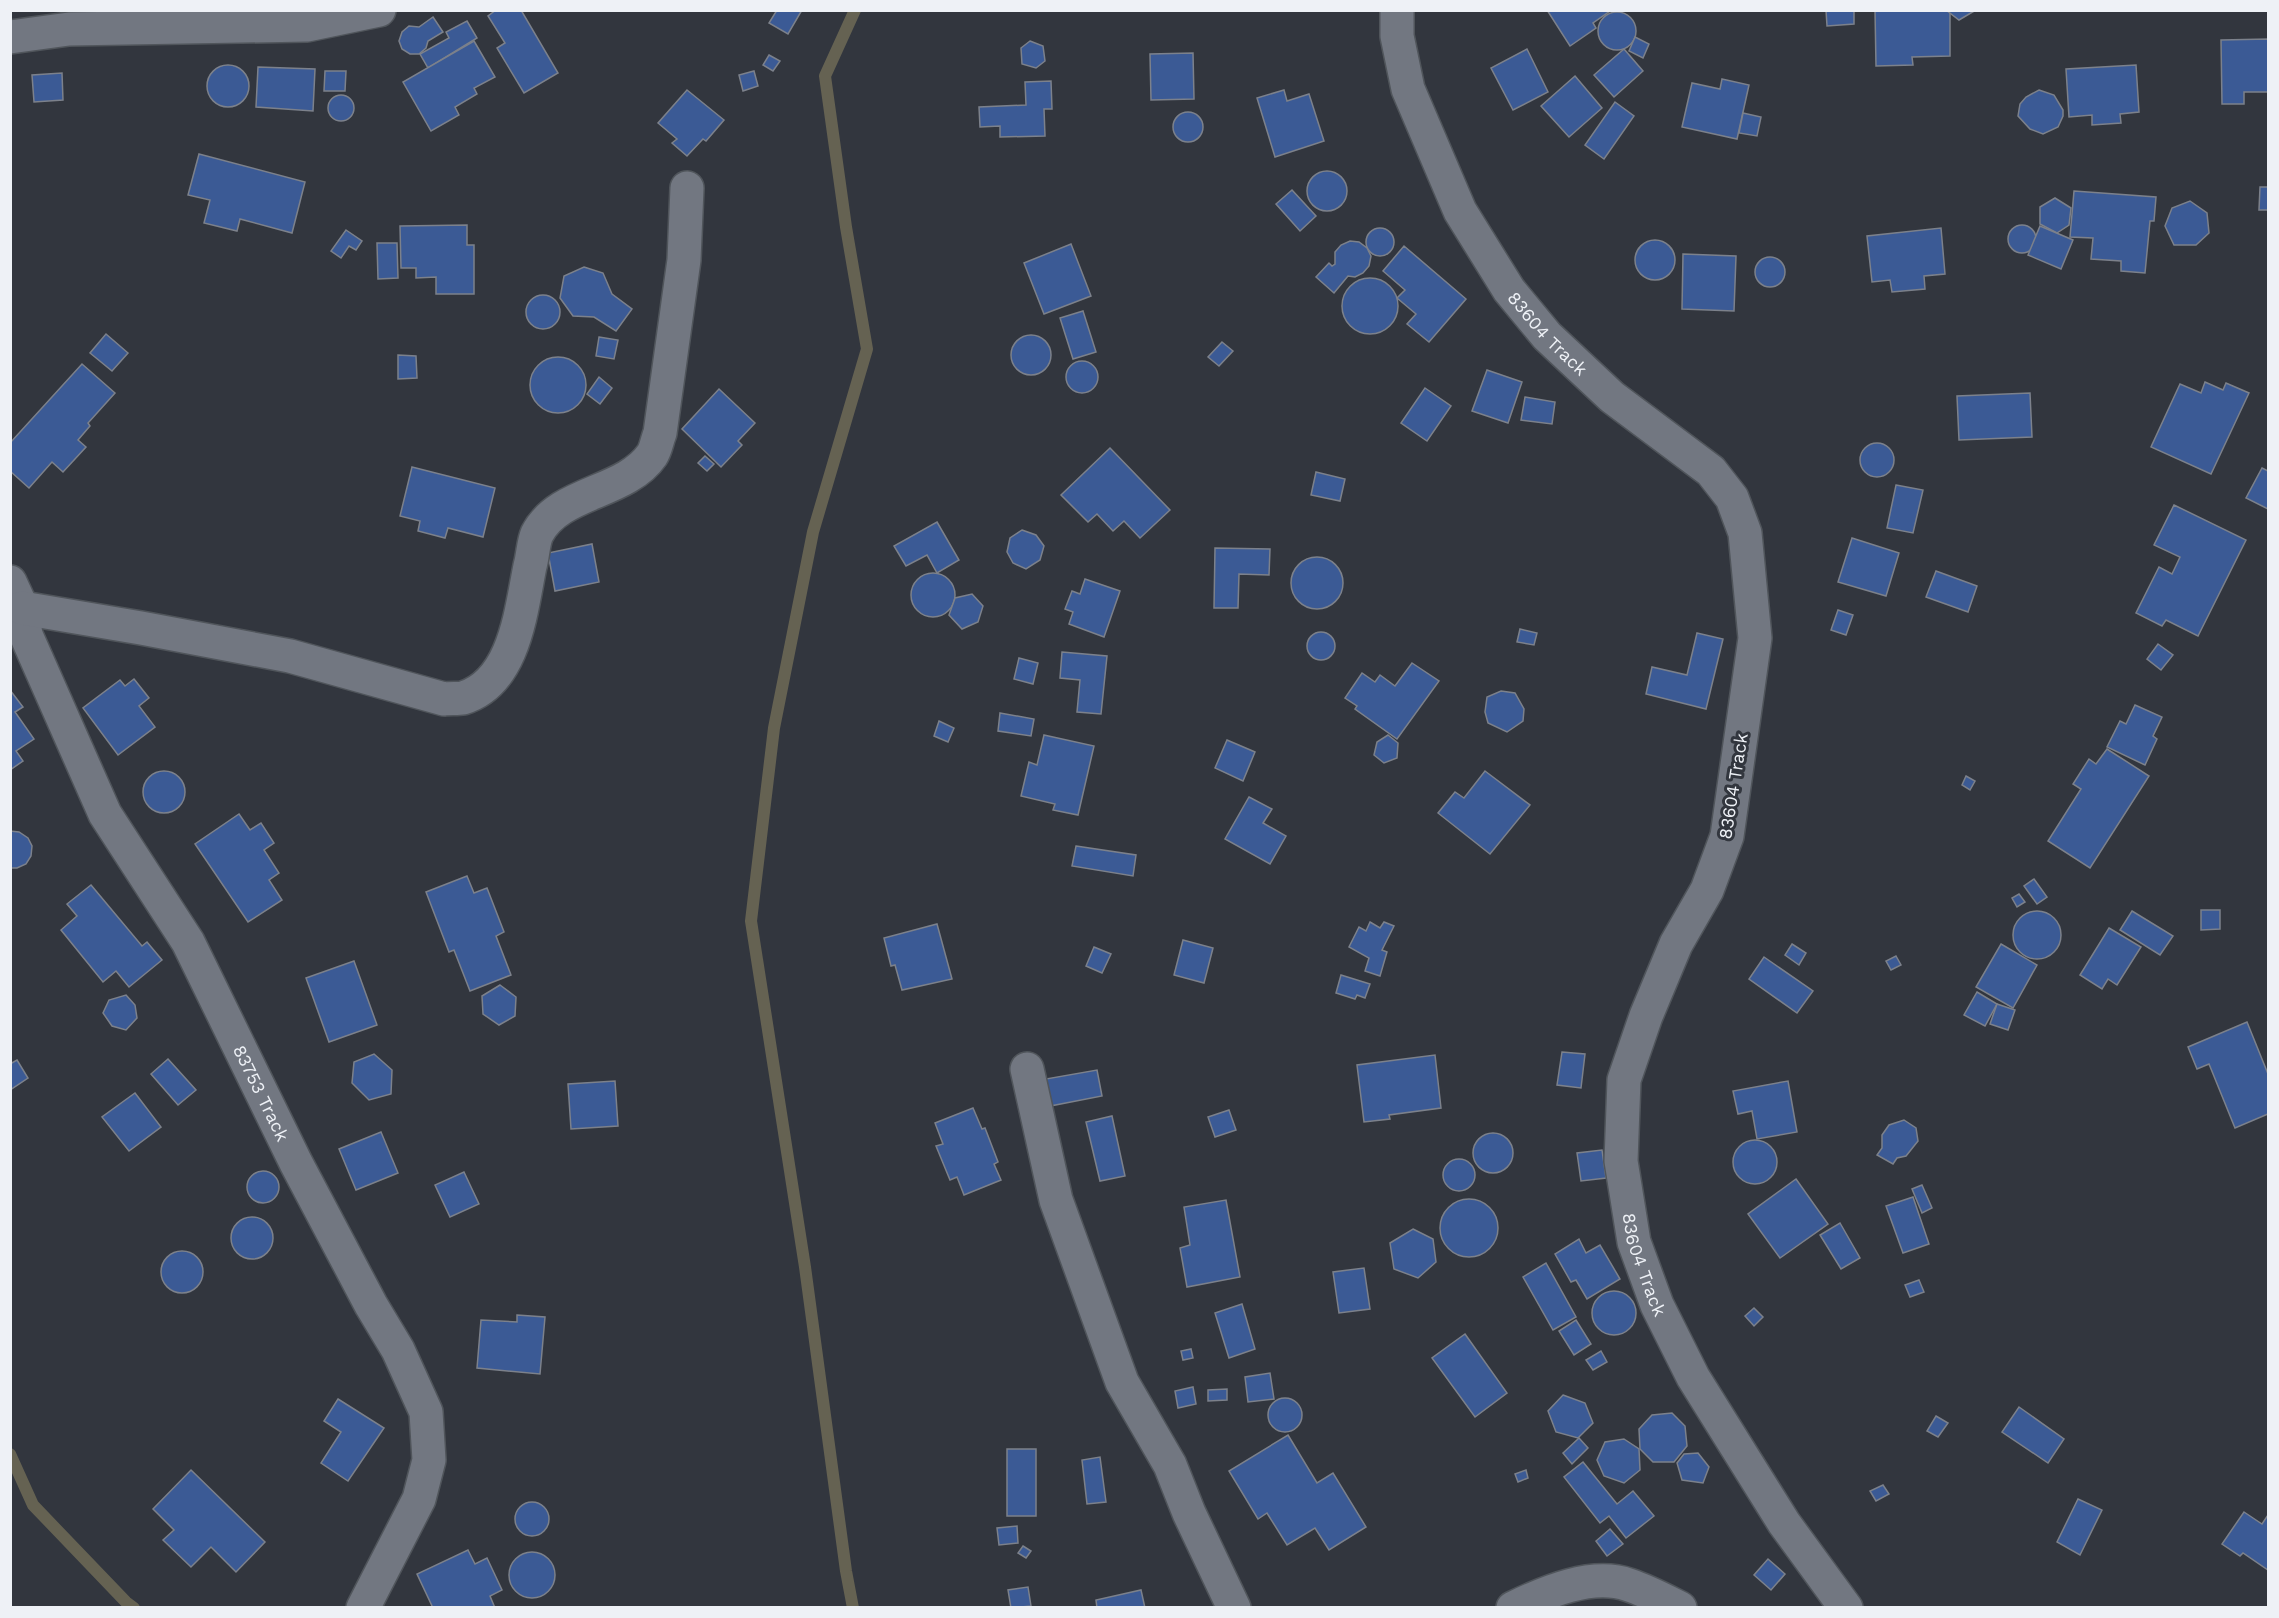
<svg xmlns="http://www.w3.org/2000/svg" width="2279" height="1618" viewBox="0 0 2279 1618" font-family="'Work Sans',sans-serif">
	<rect width="100%" height="100%" fill="#32363e"/>
	<g fill="none" stroke-linecap="round" stroke-linejoin="round">
		<g stroke="#656252" stroke-width="12">
			<path d="M10,1454L33,1505L126,1602L134,1608"/>
			<path d="M853,1608L846,1571L805,1267L751,921L774,728L813,532L867,349L846,227L825,76L855,10"/>
		</g>
	</g>
	<g fill="#3b5a95" stroke="#7c818b" stroke-width="1.5">
		<path d="M496,10H521L558,73L524,93L497,48L505,43L488,16Z"/>
		<path d="M777,10H802L788,34L769,23Z"/>
		<path d="M1547,10H1610V11L1593,23L1596,28L1570,46Z"/>
		<path d="M1826,10H1854V24L1827,26Z"/>
		<path d="M1875,10H1950V56L1912,57L1913,65L1876,66Z"/>
		<path d="M1946,10H1976L1959,20Z"/>
		<circle cx="1617" cy="31" r="19"/>
		<path d="M433,17L443,32L428,41L426,48L419,54H410L402,49L399,41L402,32L409,26L419,27Z"/>
		<path d="M467,21L477,38L428,68L420,54L449,38L446,32Z"/>
		<path d="M1635,37L1649,44L1643,58L1629,51Z"/>
		<path d="M2268,39V92H2244V104H2222L2221,40Z"/>
		<path d="M474,41L495,77L474,88L477,94L455,107L459,115L431,131L403,82Z"/>
		<path d="M1030,41L1043,46L1045,61L1036,68L1022,64L1021,48Z"/>
		<path d="M1527,49L1548,92L1513,110L1491,68Z"/>
		<path d="M1624,49L1643,71L1614,97L1594,75Z"/>
		<path d="M1193,53L1194,99L1151,100L1150,54Z"/>
		<path d="M769,55L780,61L773,71L763,65Z"/>
		<circle cx="228" cy="86" r="21"/>
		<path d="M2136,65L2139,112L2120,114L2121,123L2092,125V115L2069,117L2066,69Z"/>
		<path d="M258,67L315,69L313,111L256,107Z"/>
		<path d="M325,71H346L345,91H324Z"/>
		<path d="M754,71L758,86L743,91L739,75Z"/>
		<path d="M62,73L63,100L34,102L32,75Z"/>
		<path d="M1575,76L1602,108L1569,137L1541,106Z"/>
		<path d="M1722,79L1749,85L1737,139L1682,127L1692,83L1720,89Z"/>
		<path d="M1051,81L1052,109H1044L1045,136L1000,137V126L980,127L979,107L1026,105L1025,82Z"/>
		<path d="M687,90L724,120L706,141L703,139L687,156L672,143L677,139L658,123Z"/>
		<path d="M1284,90L1287,101L1309,94L1324,141L1275,157L1257,98Z"/>
		<path d="M2039,90L2054,95L2063,110V116L2058,127L2043,134L2030,129L2018,116L2020,104L2026,97Z"/>
		<circle cx="341" cy="108" r="13"/>
		<path d="M1615,102L1634,116L1604,159L1585,145Z"/>
		<circle cx="1188" cy="127" r="15"/>
		<path d="M1743,113L1761,117L1757,136L1739,133Z"/>
		<path d="M199,154L305,182L292,233L240,219L237,231L204,223L210,200L188,195Z"/>
		<circle cx="1327" cy="191" r="20"/>
		<path d="M2260,187H2268V210H2259Z"/>
		<path d="M1292,190L1316,216L1300,231L1276,204Z"/>
		<path d="M2074,191L2156,197L2154,221H2150L2145,273L2121,271V261L2091,259L2093,238L2070,237Z"/>
		<path d="M2055,198L2071,208L2069,225L2057,233L2040,224V207Z"/>
		<path d="M2190,201L2207,213L2209,233L2196,245H2174L2165,226L2172,208Z"/>
		<circle cx="2022" cy="239" r="14"/>
		<path d="M467,225V245H474V294H436V277L416,278V268H401L400,226Z"/>
		<path d="M2040,226L2073,240L2061,269L2028,255Z"/>
		<path d="M1941,228L1945,274L1924,276L1925,289L1892,292L1890,280L1872,282L1867,236Z"/>
		<circle cx="1380" cy="242" r="14"/>
		<path d="M346,230L362,241L356,250L349,246L341,258L331,251Z"/>
		<circle cx="1655" cy="260" r="20"/>
		<path d="M1350,241L1359,242L1367,248L1371,256L1369,266L1363,273L1355,277L1348,276L1334,293L1316,277L1329,263L1332,266L1335,264V252L1341,245Z"/>
		<path d="M377,243H397L398,278L378,279Z"/>
		<path d="M1071,244L1091,296L1044,314L1024,263Z"/>
		<path d="M1404,246L1466,299L1429,342L1407,324L1416,314L1397,298L1405,290L1383,271Z"/>
		<path d="M1683,254L1736,256L1734,311L1682,309Z"/>
		<circle cx="1770" cy="272" r="15"/>
		<path d="M584,267L603,273L612,294L632,309L616,331L594,317L573,316L560,298L564,276Z"/>
		<circle cx="1370" cy="306" r="28"/>
		<circle cx="543" cy="312" r="17"/>
		<path d="M1083,311L1096,352L1073,359L1060,318Z"/>
		<path d="M106,334L128,353L112,371L90,353Z"/>
		<circle cx="1031" cy="355" r="20"/>
		<path d="M599,337L618,340L614,359L596,356Z"/>
		<path d="M1222,342L1233,351L1219,366L1208,357Z"/>
		<path d="M398,355L416,356L417,378L398,379Z"/>
		<circle cx="558" cy="385" r="28"/>
		<circle cx="1082" cy="377" r="16"/>
		<path d="M82,364L115,393L88,423L90,426L78,440L86,447L63,472L52,462L29,488L10,471V443Z"/>
		<path d="M1487,370L1522,382L1508,423L1472,411Z"/>
		<path d="M599,377L612,388L600,404L587,394Z"/>
		<path d="M2205,382L2223,390L2226,383L2249,393L2211,474L2151,447L2180,384L2201,393Z"/>
		<path d="M1425,388L1451,406L1427,441L1401,423Z"/>
		<path d="M719,389L755,423L738,441L742,445L721,467L682,429Z"/>
		<path d="M2030,393L2032,437L1959,440L1957,396Z"/>
		<path d="M1525,397L1555,402L1552,424L1521,420Z"/>
		<circle cx="1877" cy="460" r="17"/>
		<path d="M1110,448L1170,510L1140,538L1124,521L1113,531L1097,514L1088,522L1061,495Z"/>
		<path d="M705,456L714,464L707,471L698,463Z"/>
		<path d="M412,467L495,488L483,537L448,528L445,538L418,531L420,521L400,516Z"/>
		<path d="M2262,468L2268,471V509L2246,498Z"/>
		<path d="M1316,472L1345,479L1340,501L1311,495Z"/>
		<path d="M1896,485L1923,490L1913,533L1887,528Z"/>
		<path d="M2174,505L2246,540L2198,636L2166,620L2162,626L2136,613L2159,567L2172,574L2180,557L2154,545Z"/>
		<path d="M937,522L959,560L937,573L927,555L906,566L894,546Z"/>
		<path d="M1022,530L1036,535L1044,546L1040,560L1026,569L1013,563L1007,552L1010,538Z"/>
		<path d="M1852,538L1899,553L1886,596L1838,582Z"/>
		<path d="M592,544L599,582L555,591L548,553Z"/>
		<path d="M1215,548L1270,549L1269,575L1239,574L1238,608H1214Z"/>
		<circle cx="1317" cy="583" r="26"/>
		<path d="M1936,571L1977,586L1968,612L1926,597Z"/>
		<circle cx="933" cy="595" r="22"/>
		<path d="M1085,579L1120,591L1104,637L1069,624L1073,612L1065,609L1072,591L1080,594Z"/>
		<path d="M972,594L983,606L978,622L962,629L949,615L955,598Z"/>
		<path d="M1838,610L1853,615L1846,635L1831,630Z"/>
		<path d="M1520,629L1537,633L1534,645L1517,642Z"/>
		<circle cx="1321" cy="646" r="14"/>
		<path d="M1697,633L1723,639L1706,709L1646,694L1652,667L1687,675Z"/>
		<path d="M2158,644L2173,655L2161,670L2147,659Z"/>
		<path d="M1062,652L1107,656L1101,714L1077,712L1080,680L1060,678Z"/>
		<path d="M1019,658L1038,663L1033,684L1014,679Z"/>
		<path d="M1412,663L1439,681L1397,739L1355,709L1357,706L1345,698L1362,673L1375,682L1380,675L1395,686Z"/>
		<path d="M134,679L149,698L139,706L155,727L118,755L83,708L120,680L125,686Z"/>
		<path d="M10,690L23,707L15,712L34,739L16,751L23,761L10,770Z"/>
		<path d="M1501,691L1515,693L1524,709L1523,721L1507,732L1488,723L1485,712L1487,697Z"/>
		<path d="M2135,705L2162,717L2153,736L2157,739L2145,765L2107,747L2120,721L2126,724Z"/>
		<path d="M1000,713L1034,719L1031,736L998,731Z"/>
		<path d="M939,721L954,728L948,742L934,736Z"/>
		<path d="M1044,735L1094,746L1078,815L1053,810L1055,804L1021,796L1029,762L1037,765Z"/>
		<path d="M1388,735L1398,743L1397,758L1384,763L1374,755L1377,742Z"/>
		<path d="M1227,740L1255,752L1243,781L1215,768Z"/>
		<path d="M2107,749L2149,776L2090,868L2048,841L2081,789L2073,784L2089,759L2096,764Z"/>
		<circle cx="164" cy="792" r="21"/>
		<path d="M1485,771L1530,805L1490,854L1438,813L1455,792L1464,798Z"/>
		<path d="M1966,776L1975,781L1970,790L1962,785Z"/>
		<path d="M1249,797L1272,809L1263,823L1286,836L1270,864L1225,839Z"/>
		<path d="M239,814L250,830L261,823L274,843L264,850L279,873L269,880L282,900L248,922L195,844Z"/>
		<path d="M10,831L19,832L28,838L32,846L31,856L26,864L17,868H10Z"/>
		<path d="M1076,846L1136,855L1133,876L1072,866Z"/>
		<path d="M467,876L474,893L487,888L504,932L496,936L511,975L470,991L454,950L449,952L426,892Z"/>
		<path d="M2034,879L2047,897L2037,904L2024,886Z"/>
		<path d="M91,885L142,946L147,942L162,960L129,987L116,971L103,982L61,930L77,916L67,904Z"/>
		<path d="M2019,894L2025,902L2017,907L2012,898Z"/>
		<path d="M2201,910H2220V929L2201,930Z"/>
		<circle cx="2037" cy="935" r="24"/>
		<path d="M2132,911L2173,936L2160,955L2120,930Z"/>
		<path d="M1370,922L1380,928L1384,922L1394,926L1382,950L1387,952L1380,976L1365,971L1369,958L1349,947L1359,927L1366,931Z"/>
		<path d="M937,924L952,979L902,990L895,965L891,966L884,938Z"/>
		<path d="M2109,928L2141,947L2117,985L2108,979L2102,989L2080,975Z"/>
		<path d="M1183,940L1213,948L1204,983L1174,975Z"/>
		<path d="M1792,944L1806,953L1799,965L1785,955Z"/>
		<path d="M2001,944L2037,965L2013,1008L1976,987Z"/>
		<path d="M1094,947L1111,954L1102,973L1086,966Z"/>
		<path d="M1896,956L1901,965L1891,970L1886,961Z"/>
		<path d="M1764,957L1813,991L1797,1013L1749,979Z"/>
		<path d="M354,961L377,1025L329,1042L306,978Z"/>
		<path d="M1341,975L1370,984L1365,998L1357,995L1355,999L1336,993Z"/>
		<path d="M500,985L516,997L515,1016L499,1025L483,1014L482,996Z"/>
		<path d="M1977,992L1997,1004L1985,1026L1964,1015Z"/>
		<path d="M126,995L135,1005L137,1018L126,1030L112,1026L103,1013L109,1000Z"/>
		<path d="M1997,1004L2015,1010L2008,1030L1990,1024Z"/>
		<path d="M2247,1022L2268,1074V1114L2235,1128L2209,1064L2197,1069L2188,1047Z"/>
		<path d="M1562,1052L1585,1054L1581,1088L1557,1085Z"/>
		<path d="M374,1054L392,1070L391,1094L369,1100L352,1083L354,1062Z"/>
		<path d="M1435,1055L1441,1108L1389,1115L1390,1119L1364,1122L1357,1065Z"/>
		<path d="M168,1059L196,1090L178,1105L151,1074Z"/>
		<path d="M17,1060L28,1078L10,1090V1064Z"/>
		<path d="M1097,1070L1102,1096L1045,1107L1040,1080Z"/>
		<path d="M615,1081L618,1126L571,1129L568,1084Z"/>
		<path d="M1788,1081L1797,1132L1757,1139L1752,1111L1738,1114L1733,1091Z"/>
		<path d="M135,1093L161,1127L129,1151L102,1117Z"/>
		<path d="M973,1108L982,1129L985,1128L998,1162L994,1164L1001,1180L964,1195L957,1177L950,1180L936,1146L943,1144L935,1123Z"/>
		<path d="M1229,1110L1236,1130L1215,1137L1208,1117Z"/>
		<path d="M1112,1116L1125,1176L1100,1181L1086,1122Z"/>
		<path d="M1904,1120L1916,1128L1918,1141L1906,1156L1897,1158L1893,1164L1877,1155L1882,1148V1135L1889,1125Z"/>
		<path d="M381,1132L398,1173L356,1190L339,1149Z"/>
		<circle cx="1493" cy="1153" r="20"/>
		<circle cx="1755" cy="1162" r="22"/>
		<path d="M1602,1150L1606,1178L1581,1181L1577,1153Z"/>
		<circle cx="1459" cy="1175" r="16"/>
		<circle cx="263" cy="1187" r="16"/>
		<path d="M464,1172L479,1204L450,1217L435,1185Z"/>
		<path d="M1796,1179L1828,1224L1780,1258L1748,1214Z"/>
		<path d="M1922,1185L1932,1208L1922,1213L1912,1189Z"/>
		<path d="M1913,1197L1929,1244L1903,1253L1886,1206Z"/>
		<circle cx="1469" cy="1228" r="29"/>
		<path d="M1226,1200L1240,1277L1187,1287L1180,1248L1190,1245L1184,1207Z"/>
		<circle cx="252" cy="1238" r="21"/>
		<path d="M1840,1223L1860,1258L1841,1269L1820,1235Z"/>
		<path d="M1413,1229L1433,1239L1436,1262L1418,1278L1394,1269L1390,1243Z"/>
		<path d="M1579,1239L1586,1253L1600,1245L1620,1279L1587,1299L1576,1280L1571,1282L1555,1254Z"/>
		<circle cx="182" cy="1272" r="21"/>
		<path d="M1546,1263L1576,1317L1553,1330L1523,1277Z"/>
		<path d="M1364,1268L1370,1309L1339,1313L1333,1272Z"/>
		<path d="M1919,1280L1924,1292L1910,1297L1905,1285Z"/>
		<circle cx="1614" cy="1313" r="22"/>
		<path d="M1242,1304L1255,1349L1229,1358L1215,1313Z"/>
		<path d="M1754,1308L1763,1317L1754,1326L1745,1316Z"/>
		<path d="M517,1315L545,1317L540,1374L477,1368L481,1320L517,1322Z"/>
		<path d="M1576,1320L1591,1344L1574,1355L1559,1331Z"/>
		<path d="M1465,1334L1507,1393L1475,1417L1432,1358Z"/>
		<path d="M1191,1349L1193,1358L1183,1360L1181,1351Z"/>
		<path d="M1601,1351L1607,1362L1593,1370L1586,1360Z"/>
		<path d="M1270,1373L1274,1399L1248,1402L1245,1377Z"/>
		<path d="M1193,1387L1196,1404L1178,1408L1175,1391Z"/>
		<path d="M1227,1389V1400L1208,1401V1390Z"/>
		<path d="M1563,1395L1585,1403L1593,1423L1578,1438L1556,1432L1548,1411Z"/>
		<circle cx="1285" cy="1415" r="17"/>
		<path d="M338,1399L384,1428L348,1481L321,1463L341,1432L324,1421Z"/>
		<path d="M2019,1407L2064,1439L2048,1463L2002,1432Z"/>
		<path d="M1672,1413L1685,1426L1687,1446L1674,1462H1653L1640,1449L1639,1429L1652,1415Z"/>
		<path d="M1936,1416L1948,1423L1938,1437L1927,1431Z"/>
		<path d="M1288,1435L1317,1483L1333,1473L1366,1527L1329,1550L1315,1528L1287,1545L1267,1513L1258,1519L1229,1471Z"/>
		<path d="M1579,1438L1588,1448L1572,1464L1563,1453Z"/>
		<path d="M1624,1439L1639,1449L1640,1470L1624,1483L1604,1476L1597,1460L1605,1442Z"/>
		<rect x="1007" y="1449" width="29" height="67"/>
		<path d="M1698,1453L1709,1467L1703,1483L1682,1480L1677,1463L1684,1454Z"/>
		<path d="M1100,1457L1106,1502L1087,1504L1082,1460Z"/>
		<path d="M1583,1462L1617,1504L1633,1491L1654,1516L1626,1538L1609,1516L1600,1523L1564,1477Z"/>
		<path d="M191,1470L265,1542L236,1572L211,1547L191,1567L163,1540L174,1530L153,1509Z"/>
		<path d="M1526,1470L1528,1478L1518,1482L1515,1474Z"/>
		<path d="M1883,1485L1889,1494L1876,1501L1870,1491Z"/>
		<path d="M2078,1499L2102,1510L2080,1555L2057,1542Z"/>
		<circle cx="532" cy="1519" r="17"/>
		<path d="M2244,1512L2262,1524L2268,1515V1570L2243,1553L2240,1556L2222,1544Z"/>
		<path d="M1017,1526L1018,1543L999,1545L997,1528Z"/>
		<path d="M1610,1529L1623,1544L1607,1556L1596,1541Z"/>
		<path d="M1023,1546L1031,1551L1026,1558L1018,1553Z"/>
		<path d="M468,1550L475,1564L487,1558L502,1590L490,1596L495,1608H433L417,1574Z"/>
		<circle cx="532" cy="1575" r="23"/>
		<path d="M1768,1559L1785,1574L1771,1590L1754,1575Z"/>
		<path d="M1028,1587L1031,1606L1011,1608L1008,1590Z"/>
		<path d="M1141,1590L1145,1608H1097L1096,1600Z"/>
	</g>
	<g fill="none" stroke-linecap="round" stroke-linejoin="round">
		<defs>
			<g id="minor">
				<path id="s1" d="M1397,10V36L1408,89L1460,211L1509,290L1547,336L1612,397L1711,471L1732,498L1745,533L1755,638L1727,836L1707,890L1676,944L1646,1016L1624,1080L1621,1161L1634,1242L1657,1305L1693,1377L1784,1523L1846,1608"/>
				<path d="M10,37L69,29L307,25L379,10"/>
				<path id="s2" d="M10,582L22,608L26,635L105,814L188,942L296,1163L371,1305L398,1350L426,1412L429,1460L419,1499L363,1608"/>
				<path d="M22,608L141,628L290,656L444,699C450,698 457,699 463,698C515,682 521,610 530,566C533,556 533,543 537,534C559,491 625,494 652,455C656,449 657,440 660,433L684,260L687,188"/>
				<path d="M1027,1069L1056,1200L1122,1382L1170,1465L1189,1513L1234,1608"/>
				<path d="M1513,1608C1546,1592 1592,1572 1629,1585C1647,1591 1664,1600 1680,1608"/>
			</g>
		</defs>
		<use href="#minor" stroke="#50555b" stroke-width="36"/>
		<use href="#minor" stroke="#727781" stroke-width="33"/>
	</g>
	<g text-anchor="middle" dominant-baseline="central" stroke-width="6" stroke-linejoin="round" paint-order="stroke">
		<g font-size="18" fill="#eef1f6" stroke="#32363e">
			<text stroke="none"><textPath href="#s1" startOffset="364">83604 Track</textPath></text>
			<text transform="translate(1733 786) rotate(-81)">83604 Track</text>
			<text stroke="none"><textPath href="#s2" startOffset="572">83753 Track</textPath></text>
			<text stroke="none"><textPath href="#s1" startOffset="1408">83604 Track</textPath></text>
		</g>
	</g>
	<rect width="2279" height="1618" fill="none" stroke="#eef1f6" stroke-width="24"/>
</svg>
